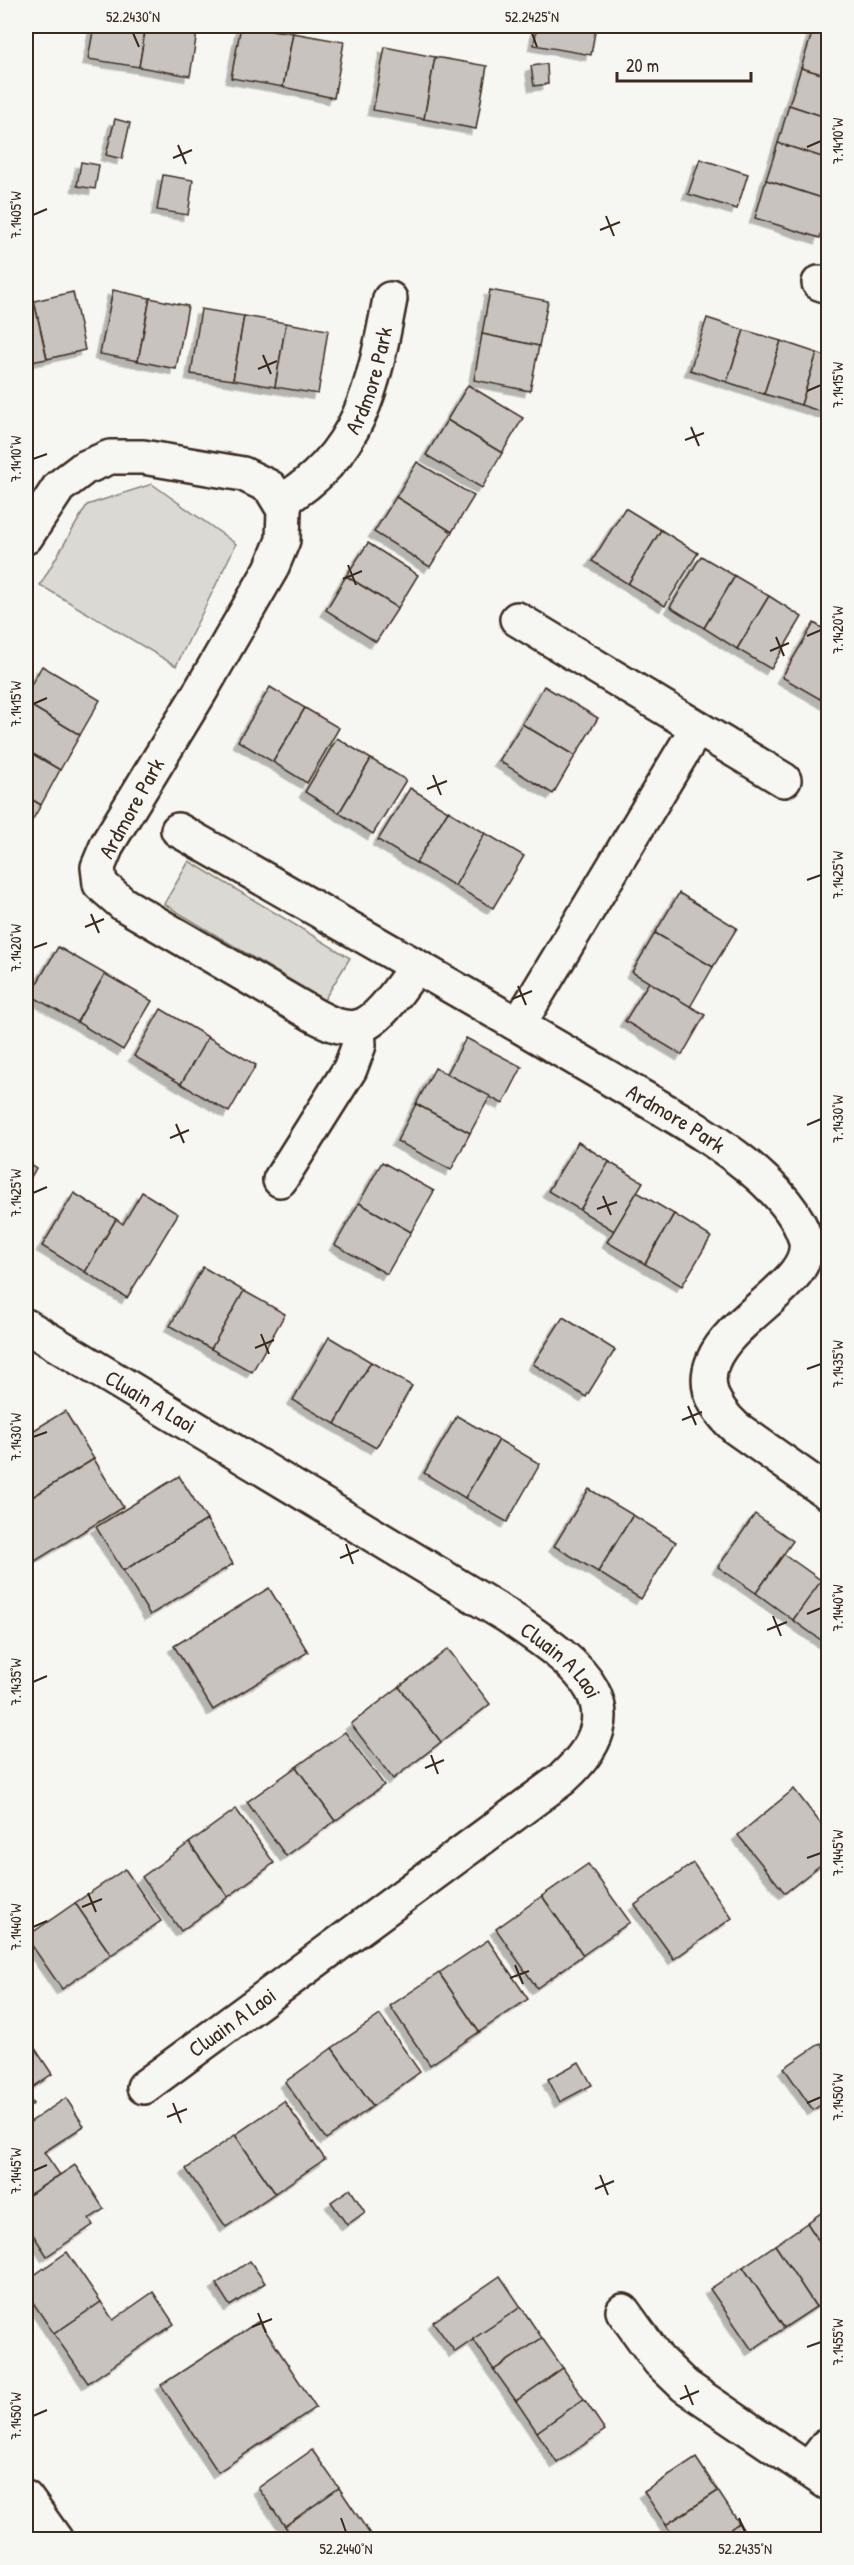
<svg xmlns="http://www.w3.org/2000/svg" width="854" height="2565" viewBox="0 0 854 2565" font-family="'Patrick Hand',sans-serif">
	<defs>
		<filter id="shadow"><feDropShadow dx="-5.5" dy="5.5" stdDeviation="0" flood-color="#0004"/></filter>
	</defs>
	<rect width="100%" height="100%" fill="#f6f6f2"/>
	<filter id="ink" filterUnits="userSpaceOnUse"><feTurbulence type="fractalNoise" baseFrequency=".0167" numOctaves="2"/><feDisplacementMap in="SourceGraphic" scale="12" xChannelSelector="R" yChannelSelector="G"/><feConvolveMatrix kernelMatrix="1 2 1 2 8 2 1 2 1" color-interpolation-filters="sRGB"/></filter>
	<g filter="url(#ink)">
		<g fill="#dad9d3" stroke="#8a8278" stroke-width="1.5">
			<path d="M152,484L236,544L176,666L40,585L87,505Z"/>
			<path d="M189,861L350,958L324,1000L164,904Z"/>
		</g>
		<g fill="#c8c3be" stroke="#3b2a1e" stroke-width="1.5" filter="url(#shadow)">
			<path d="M94,26H146L139,67L88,59Z"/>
			<path d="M146,26H198L190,76L139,67Z"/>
			<path d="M241,26L293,33L283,87L231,78Z"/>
			<path d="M537,26H596L591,55L534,45Z"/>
			<path d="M814,26H828V35L813,30Z"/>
			<path d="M813,30L828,35V76L801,68Z"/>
			<path d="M293,33L344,42L334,98L283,87Z"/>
			<path d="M385,47L435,57L424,119L373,110Z"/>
			<path d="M435,57L487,66L476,129L424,119Z"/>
			<path d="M547,64L548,84L534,86L531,66Z"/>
			<path d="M801,68L828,76V118L789,105Z"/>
			<path d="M789,105L828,118V159L778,143Z"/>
			<path d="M115,119L130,123L122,159L106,155Z"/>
			<path d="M778,143L828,159V200L766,180Z"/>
			<path d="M700,159L748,174L737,209L688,194Z"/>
			<path d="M81,162L99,165L95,189L77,186Z"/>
			<path d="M163,175L193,180L188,215L157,210Z"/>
			<path d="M766,180L828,200V210L820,238L755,218Z"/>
			<path d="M113,290L150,298L138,361L100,354Z"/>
			<path d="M490,290L548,301L539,346L482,334Z"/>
			<path d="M73,292L85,350L47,359L34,301Z"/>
			<path d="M150,298L188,306L176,369L138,361Z"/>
			<path d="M34,301L47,359L26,363V303Z"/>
			<path d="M201,309L244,316L233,380L191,374Z"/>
			<path d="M244,316L286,323L275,387L233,380Z"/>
			<path d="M707,318L744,330L727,382L690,370Z"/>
			<path d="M286,323L328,330L318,394L275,387Z"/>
			<path d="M744,330L781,341L764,394L727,382Z"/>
			<path d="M482,334L539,346L530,391L474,380Z"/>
			<path d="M781,341L817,353L801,405L764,394Z"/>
			<path d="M817,353L828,357V414L801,405Z"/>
			<path d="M468,385L523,418L502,453L447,420Z"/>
			<path d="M447,420L502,453L482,488L426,455Z"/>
			<path d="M417,462L474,496L452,532L396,497Z"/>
			<path d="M396,497L452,532L430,567L374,532Z"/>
			<path d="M625,508L661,530L628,584L592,561Z"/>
			<path d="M661,530L698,553L665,606L628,584Z"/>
			<path d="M368,543L418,575L398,608L346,576Z"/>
			<path d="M701,556L735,576L704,628L670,607Z"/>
			<path d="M346,576L398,608L376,642L326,610Z"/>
			<path d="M735,576L769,596L737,649L704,628Z"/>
			<path d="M769,596L802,617L771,669L737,649Z"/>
			<path d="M814,623L828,632V685L820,699L782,677Z"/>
			<path d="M42,666L100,700L80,735L26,703V694Z"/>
			<path d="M828,685V704L820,699Z"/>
			<path d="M544,686L598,718L575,756L522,724Z"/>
			<path d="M270,687L305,708L273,762L238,741Z"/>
			<path d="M26,703L80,735L60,770L26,750Z"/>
			<path d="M305,708L339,728L307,783L273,762Z"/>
			<path d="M522,724L575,756L553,794L499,761Z"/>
			<path d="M337,738L371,759L339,813L305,792Z"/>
			<path d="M26,750L60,770L41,805L26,796Z"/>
			<path d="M371,759L406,780L373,834L339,813Z"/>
			<path d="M410,788L448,811L416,863L378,840Z"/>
			<path d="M26,796L41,805L26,831Z"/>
			<path d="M448,811L485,833L455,886L416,863Z"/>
			<path d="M485,833L524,856L493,908L455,886Z"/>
			<path d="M679,893L737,928L713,967L655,933Z"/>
			<path d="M655,933L713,967L690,1007L632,972Z"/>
			<path d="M58,947L105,974L77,1022L30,995Z"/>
			<path d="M105,974L152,1001L123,1050L77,1022Z"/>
			<path d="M649,982L705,1015L682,1055L625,1021Z"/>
			<path d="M161,1009L208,1037L181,1084L134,1056Z"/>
			<path d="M208,1037L256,1065L229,1112L181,1084Z"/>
			<path d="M466,1038L522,1067L503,1104L447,1074Z"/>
			<path d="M435,1068L490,1096L470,1133L416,1104Z"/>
			<path d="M416,1104L470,1133L451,1170L397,1141Z"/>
			<path d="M578,1142L610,1162L580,1210L548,1191Z"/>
			<path d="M26,1162L36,1168L26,1186Z"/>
			<path d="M382,1162L434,1191L411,1232L359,1203Z"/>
			<path d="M609,1162L643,1182L614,1231L580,1210Z"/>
			<path d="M142,1192L178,1214L127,1298L85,1272L116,1219L123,1224Z"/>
			<path d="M637,1192L674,1214L645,1264L607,1242Z"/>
			<path d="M74,1193L116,1219L85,1272L42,1246Z"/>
			<path d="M359,1203L411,1232L387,1274L335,1245Z"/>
			<path d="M674,1214L711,1237L682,1286L645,1264Z"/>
			<path d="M203,1267L244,1291L211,1349L170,1326Z"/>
			<path d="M244,1291L285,1314L252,1372L211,1349Z"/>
			<path d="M563,1317L615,1350L586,1397L533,1364Z"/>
			<path d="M329,1337L371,1362L335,1424L293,1400Z"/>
			<path d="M371,1362L412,1386L376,1448L335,1424Z"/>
			<path d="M65,1411L94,1459L26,1501V1435Z"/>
			<path d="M457,1416L499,1440L465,1498L424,1473Z"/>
			<path d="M499,1440L540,1464L507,1522L465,1498Z"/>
			<path d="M94,1459L123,1507L32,1563L26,1552V1501Z"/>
			<path d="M179,1476L207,1520L123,1571L96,1527Z"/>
			<path d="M589,1489L633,1515L598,1572L554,1546Z"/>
			<path d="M755,1514L793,1541L756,1593L718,1567Z"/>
			<path d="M633,1515L676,1542L641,1599L598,1572Z"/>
			<path d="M207,1520L233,1564L150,1615L123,1571Z"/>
			<path d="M784,1554L822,1581L793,1620L756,1593Z"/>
			<path d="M828,1571V1645L793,1620Z"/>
			<path d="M269,1588L308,1652L213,1710L174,1646Z"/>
			<path d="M448,1649L490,1704L441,1742L399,1687Z"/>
			<path d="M399,1687L441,1742L393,1779L351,1724Z"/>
			<path d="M345,1732L384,1785L335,1821L296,1767Z"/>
			<path d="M296,1767L335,1821L286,1856L247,1802Z"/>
			<path d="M794,1789L828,1833V1859L785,1893L738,1835Z"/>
			<path d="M236,1809L274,1863L228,1897L189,1843Z"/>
			<path d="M189,1843L228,1897L181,1931L142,1877Z"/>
			<path d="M693,1863L732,1918L674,1959L635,1905Z"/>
			<path d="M588,1864L630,1922L583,1955L542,1896Z"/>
			<path d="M125,1869L161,1921L111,1955L75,1903Z"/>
			<path d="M542,1896L583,1955L537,1988L496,1929Z"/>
			<path d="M75,1903L111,1955L62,1989L26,1937Z"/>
			<path d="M488,1940L528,1999L479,2032L439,1973Z"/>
			<path d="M439,1973L479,2032L430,2065L390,2006Z"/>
			<path d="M380,2015L420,2072L373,2106L332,2048Z"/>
			<path d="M26,2035L52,2074L26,2092Z"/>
			<path d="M821,2043L828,2054V2100L813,2110L784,2068Z"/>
			<path d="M332,2048L373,2106L326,2139L285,2082Z"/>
			<path d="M579,2062L592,2085L560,2102L548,2079Z"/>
			<path d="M26,2093L33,2104L26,2109Z"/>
			<path d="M66,2098L84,2126L44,2152L60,2175L26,2197V2125Z"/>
			<path d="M284,2101L325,2159L275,2193L235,2135Z"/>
			<path d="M235,2135L275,2193L226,2227L186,2169Z"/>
			<path d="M75,2165L104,2209L89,2219L93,2225L47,2256L26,2224V2197Z"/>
			<path d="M350,2189L365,2212L347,2225L331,2202Z"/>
			<path d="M828,2208V2255L807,2223Z"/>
			<path d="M807,2223L828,2255V2298L816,2307L775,2245Z"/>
			<path d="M775,2245L816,2307L784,2328L743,2267Z"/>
			<path d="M67,2252L101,2302L54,2334L26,2292V2281Z"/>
			<path d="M250,2261L265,2283L230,2306L216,2284Z"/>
			<path d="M743,2267L784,2328L752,2350L710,2289Z"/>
			<path d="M500,2276L521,2307L455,2352L433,2322Z"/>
			<path d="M153,2292L174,2324L88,2383L54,2334L101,2302L113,2320Z"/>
			<path d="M521,2307L542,2338L494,2370L473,2339Z"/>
			<path d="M259,2321L316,2407L218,2472L161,2385Z"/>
			<path d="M542,2338L563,2368L516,2401L494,2370Z"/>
			<path d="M563,2368L584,2399L537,2432L516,2401Z"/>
			<path d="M584,2399L605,2430L557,2463L537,2432Z"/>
			<path d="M312,2450L339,2488L285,2526L258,2488Z"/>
			<path d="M696,2458L718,2491L666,2525L644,2492Z"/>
			<path d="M339,2488L374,2540H294L285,2526Z"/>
			<path d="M718,2491L739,2523L715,2540H675L666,2525Z"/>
			<path d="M739,2523L750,2540H715Z"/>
		</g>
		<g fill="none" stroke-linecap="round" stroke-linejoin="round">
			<defs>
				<g id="minor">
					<path d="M819,283L828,286"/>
					<path id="s1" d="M280,502C361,456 374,383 390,299"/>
					<path id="s2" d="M26,537L59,487L84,468L110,457H143L243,474L270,487L284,510L283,540L271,569L200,692L108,843L98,867L100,884L123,904L312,1014C325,1021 341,1030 357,1027C379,1023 403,984 416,966C479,1002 541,1038 604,1075C662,1110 784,1170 805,1238C823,1298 643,1342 736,1428L828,1493"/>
					<path d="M517,619L784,780"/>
					<path d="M178,830L416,966"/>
					<path d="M519,1024L697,728"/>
					<path d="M280,1180L350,1069L359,1045L358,1027"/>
					<path id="s3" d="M26,1326L506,1615C571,1660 645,1704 562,1779L144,2087"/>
					<path d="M623,2311L659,2361L685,2386L828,2483"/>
					<path d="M808,2470L828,2444"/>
				</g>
				<path id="secondary" d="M26,2498L56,2540"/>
			</defs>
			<use href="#minor" stroke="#3b2a1e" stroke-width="38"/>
			<use href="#secondary" stroke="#3b2a1e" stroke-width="38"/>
			<use href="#minor" stroke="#f6f6f2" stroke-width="33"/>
			<use href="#secondary" stroke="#f6f6f2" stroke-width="33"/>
		</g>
	</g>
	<path fill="none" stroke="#3b2a1e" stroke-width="2" d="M133,33L139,47M532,33L537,47M178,145L186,164M807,147L821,141M173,158L192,150M33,215L47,209M606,216L614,236M600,230L620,222M263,355L271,374M258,369L277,361M807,391L821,385M691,427L699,446M685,440L704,433M33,459L47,454M348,565L356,585M343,579L362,571M807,636L821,630M776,637L784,656M770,651L789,643M33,704L47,698M433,775L441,795M427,789L447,781M807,880L821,875M91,914L99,933M85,927L104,919M33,948L47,943M518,986L526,1005M512,999L532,991M176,1124L184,1143M807,1125L821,1119M170,1138L189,1130M33,1193L47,1187M603,1196L611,1215M597,1209L617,1202M261,1334L269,1354M255,1348L274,1340M807,1369L821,1364M688,1406L696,1425M682,1420L702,1412M33,1437L47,1432M346,1544L353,1564M340,1558L359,1550M807,1614L821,1608M773,1616L781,1636M767,1630L787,1622M33,1682L47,1676M431,1755L438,1774M425,1768L444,1760M807,1858L821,1853M88,1893L96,1912M82,1907L102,1899M33,1927L47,1921M515,1965L523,1984M510,1978L529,1971M173,2103L181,2123M807,2103L821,2097M167,2117L187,2109M33,2171L47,2165M600,2175L608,2195M595,2189L614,2181M258,2313L266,2333M252,2327L272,2319M807,2347L821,2342M685,2385L693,2405M680,2399L699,2391M33,2416L47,2410M341,2518L346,2532M739,2518L745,2532"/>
	<g text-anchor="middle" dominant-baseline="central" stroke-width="6" stroke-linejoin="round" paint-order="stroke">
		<g font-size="22" fill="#3b2a1e" stroke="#f6f6f2">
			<text stroke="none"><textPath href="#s1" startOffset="156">Ardmore Park</textPath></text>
			<text transform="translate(131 808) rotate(-61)">Ardmore Park</text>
			<text stroke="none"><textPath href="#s2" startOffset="1419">Ardmore Park</textPath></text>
			<text stroke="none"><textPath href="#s3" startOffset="146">Cluain A Laoi</textPath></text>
			<text stroke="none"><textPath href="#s3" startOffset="632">Cluain A Laoi</textPath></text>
			<text transform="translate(232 2022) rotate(-36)">Cluain A Laoi</text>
		</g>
	</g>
	<rect width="854" height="2565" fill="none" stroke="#f6f6f2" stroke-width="66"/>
	<path d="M617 72v9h134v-9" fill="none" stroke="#3b2a1e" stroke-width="3"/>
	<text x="626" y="72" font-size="18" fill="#3b2a1e" stroke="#f6f6f2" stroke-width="4.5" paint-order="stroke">20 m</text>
	<rect x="33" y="33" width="788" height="2499" fill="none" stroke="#3b2a1e" stroke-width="2"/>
	<g font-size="15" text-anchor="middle" fill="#3b2a1e">
		<text x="133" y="22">52.2430°N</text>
		<text x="532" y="22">52.2425°N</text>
		<text transform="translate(838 141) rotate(-90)" y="5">7.1410°W</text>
		<text transform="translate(16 215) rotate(-90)" y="5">7.1405°W</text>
		<text transform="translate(838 385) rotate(-90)" y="5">7.1415°W</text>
		<text transform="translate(16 459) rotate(-90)" y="5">7.1410°W</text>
		<text transform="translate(838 630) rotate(-90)" y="5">7.1420°W</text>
		<text transform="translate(16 704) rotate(-90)" y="5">7.1415°W</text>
		<text transform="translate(838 875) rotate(-90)" y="5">7.1425°W</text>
		<text transform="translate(16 948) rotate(-90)" y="5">7.1420°W</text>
		<text transform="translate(838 1119) rotate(-90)" y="5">7.1430°W</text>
		<text transform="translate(16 1193) rotate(-90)" y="5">7.1425°W</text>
		<text transform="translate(838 1364) rotate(-90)" y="5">7.1435°W</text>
		<text transform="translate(16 1437) rotate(-90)" y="5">7.1430°W</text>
		<text transform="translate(838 1608) rotate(-90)" y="5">7.1440°W</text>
		<text transform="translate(16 1682) rotate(-90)" y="5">7.1435°W</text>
		<text transform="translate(838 1853) rotate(-90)" y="5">7.1445°W</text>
		<text transform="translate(16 1927) rotate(-90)" y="5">7.1440°W</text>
		<text transform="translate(838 2097) rotate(-90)" y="5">7.1450°W</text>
		<text transform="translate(16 2171) rotate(-90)" y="5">7.1445°W</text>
		<text transform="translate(838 2342) rotate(-90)" y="5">7.1455°W</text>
		<text transform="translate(16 2416) rotate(-90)" y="5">7.1450°W</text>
		<text x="346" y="2554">52.2440°N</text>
		<text x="745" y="2554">52.2435°N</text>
	</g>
</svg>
